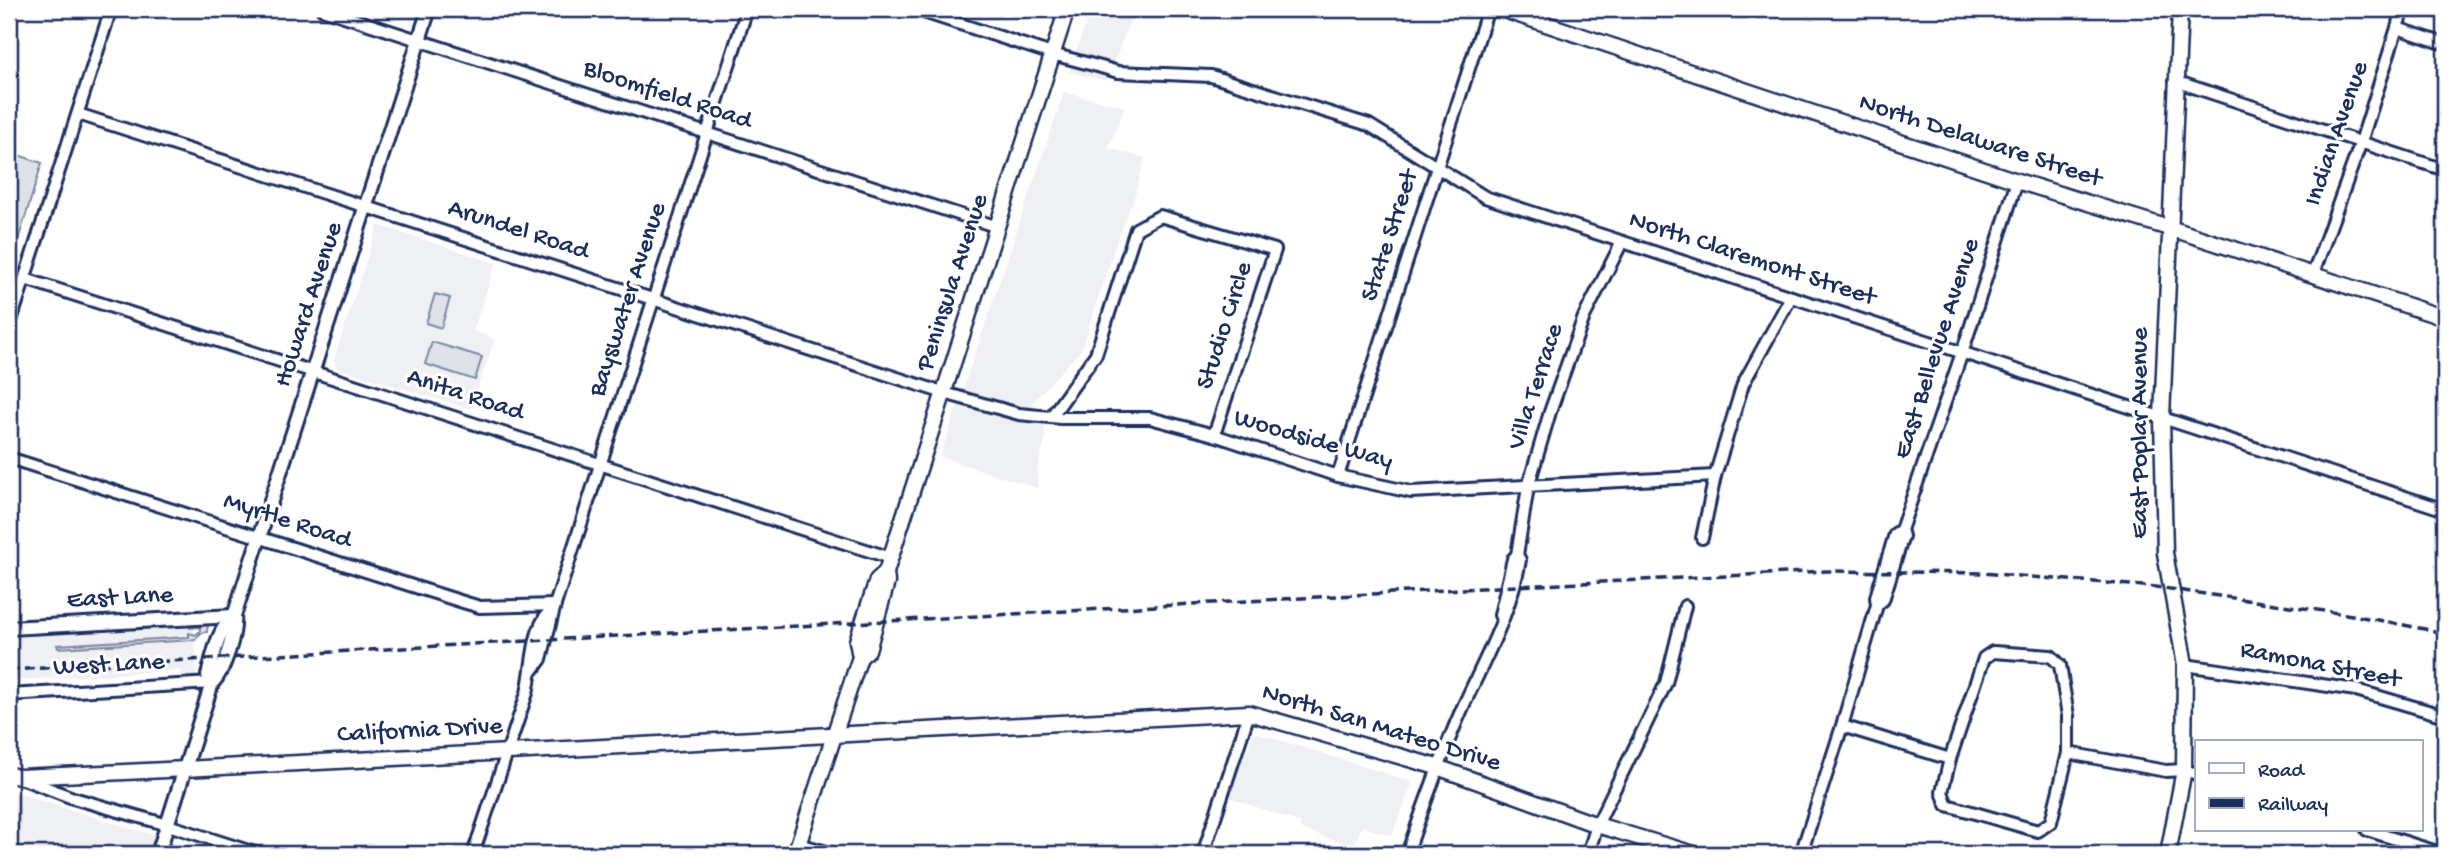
<svg xmlns="http://www.w3.org/2000/svg" width="2454" height="863" viewBox="0 0 2454 863" font-family="'Gochi Hand',sans-serif">
	<rect width="100%" height="100%" fill="#fff"/>
	<filter id="ink" filterUnits="userSpaceOnUse"><feTurbulence type="fractalNoise" baseFrequency=".0143" numOctaves="2"/><feDisplacementMap in="SourceGraphic" scale="14" xChannelSelector="R" yChannelSelector="G"/><feConvolveMatrix kernelMatrix="1 2 1 2 8 2 1 2 1" color-interpolation-filters="sRGB"/></filter>
	<g filter="url(#ink)">
		<g fill="#eff0f4">
			<path d="M1091,9H1134L1107,81L1069,72Z"/>
			<path d="M1064,92L1125,107L1108,148L1145,158L1135,195L1116,243L1081,350L1032,403L1045,429V440L1037,470V488L940,457Z"/>
			<path d="M378,225L496,263L473,331L495,339L470,409L336,368L334,359Z"/>
			<path d="M195,627L197,677H181L180,670L9,681V636Z"/>
			<path d="M1254,732L1413,782L1392,836L1362,826L1354,846L1300,829L1301,823L1228,797Z"/>
			<path d="M9,792L16,793L215,854H9Z"/>
		</g>
		<g fill="#dee1e7" stroke="#7c88a2" stroke-width="2">
			<path d="M9,152L42,163L9,270Z"/>
			<path d="M435,294L450,298L441,328L426,323Z"/>
			<path d="M432,342L482,357L475,380L425,364Z"/>
			<path d="M208,624L207,632L201,633L195,640L58,648L57,645L189,637V633L196,635L200,631V627L190,628L189,625Z"/>
		</g>
		<g fill="none" stroke-linecap="round" stroke-linejoin="round">
			<defs>
				<g id="minor">
					<path d="M322,9L998,227"/>
					<path d="M914,9L1052,54L1101,67L1118,72L1211,76L1369,125L1485,197L2445,510"/>
					<path d="M2397,28L2445,44"/>
					<path d="M2175,81L2445,170"/>
					<path d="M78,114L944,393L1019,414L1061,418H1150L1214,435L1338,476L1411,492L1715,476"/>
					<path d="M2313,274L2361,142L2403,9"/>
					<path d="M25,279L891,558"/>
					<path d="M9,327L111,9"/>
					<path d="M1051,417L1096,354L1136,229L1160,216L1275,250L1214,435"/>
					<path d="M9,458L463,602L480,607L555,605"/>
					<path d="M1338,476L1488,9"/>
					<path d="M1702,538L1715,476L1743,384L1791,297"/>
					<path d="M1877,605L1883,600L1903,536L1901,530"/>
					<path d="M1502,619L1500,615L1513,559L1517,555L1528,487L1550,412L1584,317L1622,242"/>
					<path d="M1993,652L2051,656L2060,665L2068,716V753L2051,822L2038,831L1947,805L1942,792L1950,759L1984,658Z"/>
					<path d="M2185,665L2356,690L2445,716"/>
					<path d="M533,670L541,659L555,605L747,9"/>
					<path d="M9,695L212,683"/>
					<path d="M1842,726L1950,759"/>
					<path d="M2068,753L2166,771L2184,770L2197,774"/>
					<path d="M21,778L73,798L168,825L258,854"/>
					<path d="M2367,830L2443,854"/>
					<path d="M798,844L834,854"/>
					<path d="M473,854L527,693C534,663 531,626 555,605"/>
					<path d="M1203,854L1249,713"/>
					<path d="M1407,854C1424,805 1441,757 1462,709C1484,660 1511,613 1520,560L1517,555"/>
					<path d="M1588,854L1597,825L1666,683L1685,606"/>
					<path d="M1801,854L1842,726L1877,605L1876,597L1895,534L1901,530L1965,344L2017,181"/>
				</g>
				<g id="tertiary">
					<path d="M9,628L234,616"/>
					<path d="M212,683L208,675C214,654 218,629 234,616"/>
					<path d="M158,854L212,683C224,671 236,633 234,616L429,9"/>
				</g>
				<g id="secondary">
					<path d="M1501,9L2017,181L2182,232L2445,318"/>
					<path d="M860,657L868,650L887,582L886,572L1067,9"/>
					<path d="M9,775L20,777L166,770L1249,713L1437,767L1597,825L1694,854"/>
					<path d="M795,854L860,657L857,641L877,580L886,572"/>
					<path d="M2168,854L2184,770L2185,665L2165,553L2162,417L2180,9"/>
				</g>
			</defs>
			<use href="#minor" stroke="#1b2f5e" stroke-width="16"/>
			<use href="#tertiary" stroke="#1b2f5e" stroke-width="18"/>
			<use href="#secondary" stroke="#1b2f5e" stroke-width="19"/>
			<use href="#minor" stroke="#fff" stroke-width="10"/>
			<use href="#tertiary" stroke="#fff" stroke-width="12"/>
			<use href="#secondary" stroke="#fff" stroke-width="14"/>
			<path stroke="#1b2f5e" stroke-width="3.5" stroke-dasharray="10 5" stroke-linecap="butt" d="M9,670L1498,587L1827,571L1982,573L2156,587L2352,615L2445,633"/>
		</g>
	</g>
	<g text-anchor="middle" dominant-baseline="central" stroke-width="6" stroke-linejoin="round" paint-order="stroke">
		<g font-size="26" fill="#1b2f5e" stroke="#fff">
			<text transform="translate(667 96) rotate(18)">Bloomfield Road</text>
			<text transform="translate(2338 134) rotate(-71)">Indian Avenue</text>
			<text transform="translate(1980 142) rotate(18)">North Delaware Street</text>
			<text transform="translate(518 231) rotate(18)">Arundel Road</text>
			<text transform="translate(1391 236) rotate(-72)">State Street</text>
			<text transform="translate(1752 260) rotate(18)">North Claremont Street</text>
			<text transform="translate(954 283) rotate(-72)">Peninsula Avenue</text>
			<text transform="translate(629 300) rotate(-72)">Bayswater Avenue</text>
			<text transform="translate(310 305) rotate(-72)">Howard Avenue</text>
			<text transform="translate(1226 326) rotate(-72)">Studio Circle</text>
			<text transform="translate(1938 349) rotate(-72)">East Bellevue Avenue</text>
			<text transform="translate(1537 387) rotate(-72)">Villa Terrace</text>
			<text transform="translate(465 396) rotate(18)">Anita Road</text>
			<text transform="translate(2141 433) rotate(-90)">East Poplar Avenue</text>
			<text transform="translate(1313 441) rotate(16)">Woodside Way</text>
			<text transform="translate(287 522) rotate(18)">Myrtle Road</text>
			<text transform="translate(120 599) rotate(-3)">East Lane</text>
			<text transform="translate(109 666) rotate(-3)">West Lane</text>
			<text transform="translate(2320 666) rotate(11)">Ramona Street</text>
			<text transform="translate(1381 729) rotate(17)">North San Mateo Drive</text>
			<text transform="translate(420 732) rotate(-3)">California Drive</text>
		</g>
	</g>
	<rect width="2454" height="863" fill="none" stroke="#fff" stroke-width="35"/>
	<rect x="18" y="18" width="2419" height="828" fill="none" stroke="#1b2f5e" stroke-width="2.5" filter="url(#ink)"/>
	<rect x="2195" y="740" width="228" height="91" fill="#ffffff" stroke="#a4acbf" stroke-width="2"/>
	<rect x="2209" y="763" width="35" height="10" fill="#ffffff" stroke="#a4acbf" stroke-width="2"/>
	<text x="2258" y="776" font-size="21" fill="#1b2f5e">Road</text>
	<rect x="2209" y="798" width="35" height="10" fill="#1b2f5e" stroke="#a4acbf" stroke-width="2"/>
	<text x="2258" y="810" font-size="21" fill="#1b2f5e">Railway</text>
</svg>
